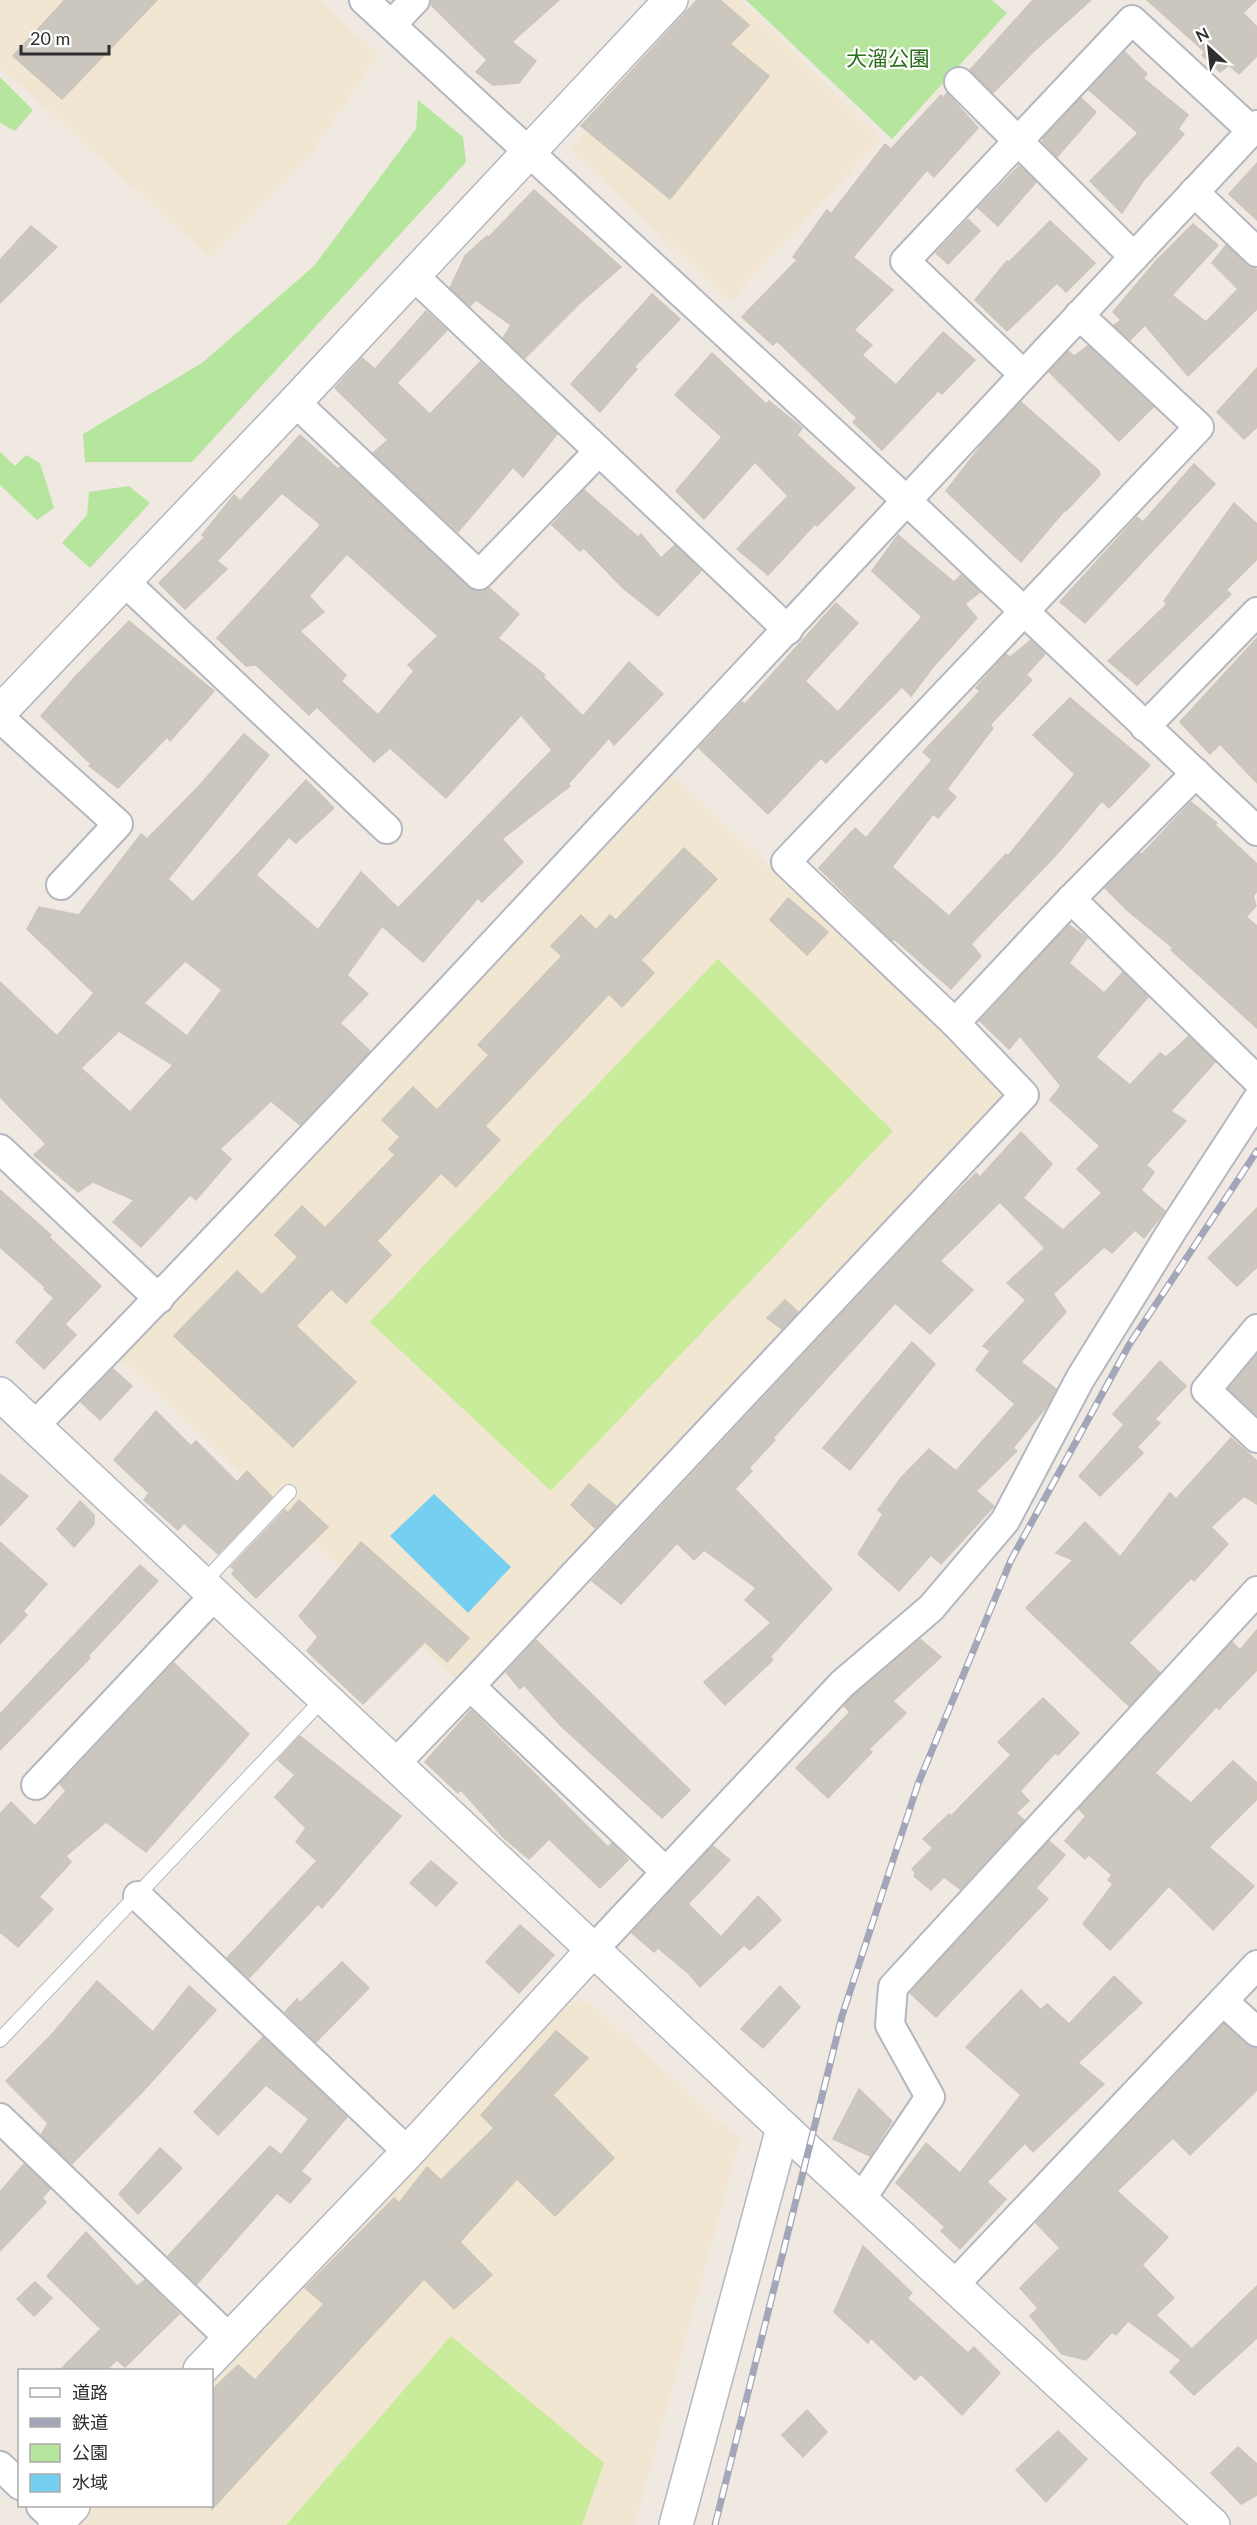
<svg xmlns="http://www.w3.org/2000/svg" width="1257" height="2525" viewBox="0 0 1257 2525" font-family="Lato,'Noto Sans JP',sans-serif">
	<rect width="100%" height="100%" fill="#efe9e1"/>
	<g fill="#f0e6d1">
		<path d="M0,0H319L378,55L311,155L210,257L0,67Z"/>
		<path d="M709,0H741L881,139L730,301L570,149Z"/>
		<path d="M673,776L1011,1094L458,1681L121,1359Z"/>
		<path d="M561,2000L589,2002L740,2140L635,2525H76L94,2506H212V2378Z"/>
	</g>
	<g fill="#b6e59e">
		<path d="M746,0H992L1007,13L892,139Z"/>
		<path d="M0,77L33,110L15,131L0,123Z"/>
		<path d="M418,100L463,137L466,162L192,462H85L83,434L202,363L314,266L416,129Z"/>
		<path d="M0,452L15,466L26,455L40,463L54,508L37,520L0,485Z"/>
		<path d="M129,486L150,503L90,568L62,543L87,515L89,492Z"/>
	</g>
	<g fill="#c9ec9a">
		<path d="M718,959L893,1131L551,1491L370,1322Z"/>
		<path d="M451,2336L604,2463L582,2525H286Z"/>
	</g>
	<path fill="#75cff0" d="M434,1494L511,1567L468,1613L390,1536Z"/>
	<g fill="#cbc7bf" stroke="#cbc5ba" stroke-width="1.5" fill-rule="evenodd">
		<path d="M65,0H157L62,99L13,56Z"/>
		<path d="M431,0H559L512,42L536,61L519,83L493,85L476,72L487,60L431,5Z"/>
		<path d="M697,0H720L749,25L730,44L769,76L670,199L581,126Z"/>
		<path d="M1033,0H1091L1034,51L993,93L970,70Z"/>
		<path d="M1147,0H1256L1243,13L1257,27V56L1239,74L1229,65L1220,72L1202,55L1205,52Z"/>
		<path d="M1125,52L1147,74L1143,78L1188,115L1178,129L1184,134L1143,181L1122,213L1090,181L1138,133L1089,90Z"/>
		<path d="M947,93L978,128L934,177L927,170L853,257L893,290L854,330L872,345L862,355L896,385L943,332L975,360L942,394L938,391L882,450L853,422L857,418L777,341L773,345L742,317L797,260L793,257L827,210L831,214L885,144L891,149L941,95L943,98Z"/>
		<path d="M1081,98L1096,112L1057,157L1043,142V138Z"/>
		<path d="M1257,163V220L1229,194Z"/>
		<path d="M1019,166L1036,182L998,226L978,208Z"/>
		<path d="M534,190L621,267L579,304L525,358L503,338L511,325L476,300L470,306L450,288L465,256L487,236L489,237Z"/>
		<path d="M968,219L980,231L948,264L936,253Z"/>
		<path d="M1050,221L1095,263L1066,292L1057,283L1007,331L975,300L1007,261L1009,262Z"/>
		<path d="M1193,224L1218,245L1172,295L1206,322L1238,289L1212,263L1226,245L1246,264L1257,270V309L1188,376L1145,325L1130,340L1114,325L1121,320L1113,312L1156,261Z"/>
		<path d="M31,226L57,247L0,303V260Z"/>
		<path d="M652,294L680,319L634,367L637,369L600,412L571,384Z"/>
		<path d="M426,311L447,330L397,383L430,414L480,362L557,434L523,477L513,467L458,532L373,453L388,440L335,388L362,358L375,369Z"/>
		<path d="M1088,346L1153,407L1119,441L1049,372L1068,351L1074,356Z"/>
		<path d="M712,353L766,404L769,401L802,428L797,435L855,488L817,526L815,524L768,575L737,549L788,496L755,462L704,519L676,491L722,437L675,395Z"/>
		<path d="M1257,368V427L1244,439L1217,412Z"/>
		<path d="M1021,402L1099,471L1100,475L1066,511L1065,510L1021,562L946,491L987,438Z"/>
		<path d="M300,435L338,469L340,467L468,587L482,592L489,588L519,614L498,638L545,675L543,677L583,716L629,662L663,694L614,745L609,738L568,784L570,786L502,839L523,862L482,902L478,898L423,962L382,926L347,975L368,994L340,1023L370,1051L300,1125L271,1101L220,1149L231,1159L196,1200L190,1195L141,1247L113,1222L134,1200L93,1182L78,1192L34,1155L46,1144L0,1097V982L57,1036L94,993L27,929L39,907L79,915L141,834L147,839L199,786L244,734L269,755L168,879L193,902L306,780L334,808L296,843L289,837L256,875L318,930L361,872L398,908L552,750L521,715L446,798L390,748L374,762L317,707L309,715L256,665L246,666L217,638L319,527L320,524L282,493L217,561L227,569L185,609L159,583L205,537L202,535L234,495L240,501ZM347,554L438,636L408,665L414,671L378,715L341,681L346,675L300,631L324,612L309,596ZM185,961L222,990L187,1036L144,1003ZM119,1031L173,1065L130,1112L81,1068Z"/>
		<path d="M1194,464L1215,484L1085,623L1060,602L1137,517L1143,522Z"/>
		<path d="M584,490L638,537L641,534L661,558L675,545L701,571L658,616L623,588L584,548L580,551L552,525Z"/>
		<path d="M1234,503L1257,524V559L1226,590L1231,594L1137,685L1108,661L1167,604L1164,601Z"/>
		<path d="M898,535L954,582L961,575L980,592L965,604L977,618L933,667L911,696L902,687L826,763L821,758L768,814L699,748L742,702L745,704L836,603L858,623L805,681L838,712L922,617L872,571Z"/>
		<path d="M129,621L214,691L170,741L167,737L118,788L89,766L91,764L41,716L75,677Z"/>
		<path d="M1257,638V783L1220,744L1210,754L1180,722Z"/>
		<path d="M1031,640L1045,654L1026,675L1032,680L990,725L993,728L947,789L956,797L938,818L933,814L892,867L949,916L1006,854L1008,856L1075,774L1033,735L1070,698L1150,765L1109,808L1102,801L1055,856L971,944L981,956L951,989L894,939L892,941L819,868L855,828L866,838L932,760L923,752L980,691L976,688L1006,654L1010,657Z"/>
		<path d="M1191,802L1217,823L1215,825L1257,864V891L1253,896L1256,906L1246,917L1257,926V1028L1171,950L1173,948L1128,911L1105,888L1140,853L1141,855Z"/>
		<path d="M684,848L717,879L641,960L654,973L622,1007L609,994L485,1126L500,1140L456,1187L441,1173L377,1241L391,1255L346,1303L331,1289L296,1326L356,1382L293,1447L174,1336L237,1271L262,1295L298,1257L275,1235L302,1206L325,1228L395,1155L389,1149L400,1137L382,1120L413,1087L437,1110L489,1055L478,1045L562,956L551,946L581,915L596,930L610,915L616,920Z"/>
		<path d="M788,898L828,932L807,955L770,920Z"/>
		<path d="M1069,925L1087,938L1069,963L1104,993L1123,972L1148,997L1096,1057L1130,1085L1160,1053L1166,1057L1189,1036L1215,1062L1171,1111L1186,1121L1146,1165L1154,1172L1141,1190L1165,1211L1144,1238L1135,1230L1112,1253L1104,1247L1053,1294L1066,1312L1021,1362L1056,1389L1047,1406L1013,1448L1017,1451L976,1491L994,1506L941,1564L931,1555L899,1591L858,1554L883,1514L878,1510L900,1479L929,1449L956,1471L1015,1404L976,1370L990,1351L983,1346L1026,1300L1007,1283L1045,1248L1000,1202L940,1261L973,1290L930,1334L895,1303L773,1438L775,1440L749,1468L752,1471L735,1489L832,1589L770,1657L773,1660L725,1705L704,1682L771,1623L745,1600L756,1588L704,1550L694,1560L677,1543L621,1604L592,1581L939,1210L976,1173L980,1177L1021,1132L1052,1164L1023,1198L1063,1230L1102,1193L1077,1169L1100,1146L1050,1100L1061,1086L1020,1036L1009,1049L980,1021Z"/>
		<path d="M0,1190L51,1235L49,1237L101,1286L65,1324L76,1335L44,1369L16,1342L54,1298L44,1289L45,1287L0,1247Z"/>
		<path d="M1257,1208V1267L1237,1286L1208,1258Z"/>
		<path d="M785,1300L798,1312L782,1329L767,1318Z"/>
		<path d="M912,1342L935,1364L850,1470L823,1448Z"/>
		<path d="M1257,1355V1415L1229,1389Z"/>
		<path d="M1160,1361L1186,1386L1155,1419L1160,1423L1137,1447L1143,1453L1100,1496L1079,1476L1124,1425L1113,1414Z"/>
		<path d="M113,1369L132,1386L100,1420L81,1402Z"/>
		<path d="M156,1411L191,1446L196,1441L237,1482L247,1471L272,1497L218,1554L184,1523L178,1530L144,1500L149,1493L114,1460Z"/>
		<path d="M1231,1438L1257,1461V1504L1244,1496L1211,1527L1228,1544L1194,1581L1191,1578L1129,1643L1160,1673L1129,1706L1026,1608L1073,1560L1056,1553L1085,1522L1120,1557L1170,1493L1176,1499Z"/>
		<path d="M0,1474L28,1496L0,1526Z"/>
		<path d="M589,1484L616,1506L595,1528L571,1505Z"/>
		<path d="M299,1500L328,1527L256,1598L232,1574L235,1570L231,1567L285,1510L288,1513Z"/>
		<path d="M80,1501L94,1515V1524L74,1547L57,1529Z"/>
		<path d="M0,1542L47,1584L23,1611L27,1615L0,1644Z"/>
		<path d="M361,1542L469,1638L447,1662L425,1642L363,1704L307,1651L318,1637L299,1616Z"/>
		<path d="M140,1565L158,1581L88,1656L90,1658L0,1750V1714Z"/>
		<path d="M1257,1630V1670L1219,1709L1216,1707L1155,1773L1191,1803L1233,1761L1257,1783V1799L1209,1847L1254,1886L1213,1930L1169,1886L1110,1950L1083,1924L1113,1884L1108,1880L1112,1875L1089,1855L1085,1859L1065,1841L1086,1816L1079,1809L1232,1642L1240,1650Z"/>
		<path d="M920,1639L941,1657L893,1701L906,1713L869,1749L872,1752L828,1798L796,1768L850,1712L844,1706L853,1696Z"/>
		<path d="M536,1640L690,1790L662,1818L561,1726L524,1685L520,1689L506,1672Z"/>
		<path d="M174,1663L249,1734L146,1852L106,1822L66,1856L71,1862L39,1897L53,1909L18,1947L0,1932V1814L11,1802L35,1826L66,1791L60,1784Z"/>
		<path d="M1043,1698L1079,1733L1058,1755L1055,1753L1020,1791L1029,1801L1016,1813L1024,1820L960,1889L944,1877L931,1890L914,1876L916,1873L912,1869L933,1848L923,1839L949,1814L951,1816L1011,1755L998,1742Z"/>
		<path d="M471,1710L608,1847L612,1843L628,1860L600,1888L549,1839L529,1859L503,1837L461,1790L458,1793L425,1762Z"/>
		<path d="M300,1736L401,1816L322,1908L318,1904L249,1978L227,1958L317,1861L296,1842L306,1828L275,1797L295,1775L278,1760Z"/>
		<path d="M1049,1841L1065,1855L1036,1888L1048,1899L936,2017L910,1993Z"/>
		<path d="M713,1846L730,1860L688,1904L721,1937L758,1896L781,1920L750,1950L744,1945L700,1987L688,1973L658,1948L654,1952L632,1933Z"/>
		<path d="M431,1861L457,1883L436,1906L410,1883Z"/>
		<path d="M520,1925L554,1955L519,1993L486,1962Z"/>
		<path d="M342,1962L369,1988L316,2042L285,2012L297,1999L300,2003Z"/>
		<path d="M1114,1976L1142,2003L1078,2063L1104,2084L1033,2152L1025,2143L987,2182L1006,2199L960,2249L941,2231L945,2227L896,2183L926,2143L960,2173L1021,2095L966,2047L1021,1990L1041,2010L1047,2004L1069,2024Z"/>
		<path d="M97,1981L153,2032L189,1986L216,2010L145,2089L72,2164L41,2135L48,2123L6,2081L54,2032Z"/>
		<path d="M780,1986L800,2007L763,2048L741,2029Z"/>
		<path d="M1224,2024L1246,2044L1257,2048V2090L1190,2155L1173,2138L1117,2191L1168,2237L1142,2265L1174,2298L1156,2315L1192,2349L1257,2286V2338L1194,2395L1170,2372L1181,2360L1128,2321L1116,2335L1112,2332L1086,2360L1062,2354L1030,2316L1038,2308L1020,2288L1060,2248L1036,2223Z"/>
		<path d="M556,2031L588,2058L553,2095L614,2158L555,2216L517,2179L460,2242L492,2275L454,2309L424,2279L212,2509V2390L238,2365L255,2380L324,2304L305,2288L394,2198L399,2203L427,2167L441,2180L494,2128L481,2115Z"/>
		<path d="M263,2037L347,2117L301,2171L311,2179L290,2203L277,2193L197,2284L168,2256L270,2146L281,2155L309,2119L266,2085L218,2135L194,2112Z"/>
		<path d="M859,2089L892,2121L870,2156L833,2139Z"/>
		<path d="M160,2148L182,2168L138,2214L119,2194Z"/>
		<path d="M24,2164L50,2189L42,2198L46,2202L0,2251V2192Z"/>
		<path d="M86,2232L137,2286L145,2280L179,2314L125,2367L117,2360L106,2370H60L101,2329L47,2276Z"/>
		<path d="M863,2246L912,2293L907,2298L968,2353L974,2347L1000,2373L962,2415L921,2374L915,2380L871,2338L868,2343L834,2312Z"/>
		<path d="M35,2282L52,2298L34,2316L17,2299Z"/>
		<path d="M807,2410L827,2432L803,2457L782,2435Z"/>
		<path d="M1058,2431L1087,2459L1046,2502L1016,2470Z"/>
		<path d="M1238,2447L1257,2464V2495L1241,2504L1211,2473Z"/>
	</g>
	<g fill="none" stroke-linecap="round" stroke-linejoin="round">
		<defs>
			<g id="service">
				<path d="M202,1584L289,1492"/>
				<path d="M0,2040L323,1699"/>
			</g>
			<g id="minor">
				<path d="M364,0L906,500L1257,831"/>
				<path d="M391,25L415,0"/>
				<path d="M959,82L1134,257"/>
				<path d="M1194,192L1257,252"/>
				<path d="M414,276L788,630"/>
				<path d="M1023,374L905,261L1132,20L1252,131"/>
				<path d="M295,402L479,575L599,451"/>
				<path d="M125,582L387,829"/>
				<path d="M0,718L118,824L61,885"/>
				<path d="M1145,727L1257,612"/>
				<path d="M1071,899L1257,1080"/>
				<path d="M955,1023L1071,899L1196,773"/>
				<path d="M0,1149L159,1299"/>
				<path d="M1257,1329L1206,1390L1257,1438"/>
				<path d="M34,1426C175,1283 311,1137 449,991C719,703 987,413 1257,125"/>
				<path d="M470,1686L1024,1095L955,1023L786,862L1199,427L1079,315"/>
				<path d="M395,1764L470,1686L665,1871"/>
				<path d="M36,1785L214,1596"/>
				<path d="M138,1896L408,2152"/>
				<path d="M593,1950L842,1684L931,1608L1005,1521L1080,1379L1173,1229L1257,1100"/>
				<path d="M1223,2001L1257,2032"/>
				<path d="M0,2118L230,2339"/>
				<path d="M861,2199L930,2097L890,2025L893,1987L1257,1591"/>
				<path d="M954,2285L1257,1965"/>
				<path d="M0,2466L20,2485"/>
				<path d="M41,2506L58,2522"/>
			</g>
			<g id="tertiary">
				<path d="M0,712L295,402L671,0"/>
				<path d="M0,1394L808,2151L1213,2525"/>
				<path d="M200,2370L408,2152L593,1950"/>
				<path d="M55,2525L73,2506"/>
				<path d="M676,2525L783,2128"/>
			</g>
		</defs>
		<use href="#service" stroke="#b4b7c1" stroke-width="16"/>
		<use href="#minor" stroke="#b4b7c1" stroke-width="32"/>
		<use href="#tertiary" stroke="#b4b7c1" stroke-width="36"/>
		<use href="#service" stroke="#fff" stroke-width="14"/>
		<use href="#minor" stroke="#fff" stroke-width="28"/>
		<use href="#tertiary" stroke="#fff" stroke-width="33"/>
		<defs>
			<path id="rail" d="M715,2525L842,2016L918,1784L1011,1560L1129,1345L1257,1151"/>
		</defs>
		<use href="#rail" stroke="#a3a6b8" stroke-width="7"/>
		<use href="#rail" stroke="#fff" stroke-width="4.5" stroke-dasharray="14" stroke-linecap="butt"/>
	</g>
	<g text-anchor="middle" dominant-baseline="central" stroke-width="4.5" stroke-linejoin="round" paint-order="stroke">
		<g font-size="21" fill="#2c6e1b" stroke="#fff">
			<text x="888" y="57">大溜公園</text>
		</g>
	</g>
	<rect x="18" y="2369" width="195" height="138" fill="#ffffff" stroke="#ababab" stroke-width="1.5"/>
	<rect x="30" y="2388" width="30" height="9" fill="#ffffff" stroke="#ababab" stroke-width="1.5"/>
	<text x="72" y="2399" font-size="18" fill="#2e2e2e">道路</text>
	<rect x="30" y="2418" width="30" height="9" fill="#a3a6b8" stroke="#ababab" stroke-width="1.5"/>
	<text x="72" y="2429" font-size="18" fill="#2e2e2e">鉄道</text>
	<rect x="30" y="2444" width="30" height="18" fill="#b6e59e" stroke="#ababab" stroke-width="1.5"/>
	<text x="72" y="2459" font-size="18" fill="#2e2e2e">公園</text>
	<rect x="30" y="2474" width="30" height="18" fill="#75cff0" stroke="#ababab" stroke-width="1.5"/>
	<text x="72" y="2489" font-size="18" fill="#2e2e2e">水域</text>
	<g transform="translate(1209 48) rotate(333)" stroke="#ffffff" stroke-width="4.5" paint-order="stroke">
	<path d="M0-4.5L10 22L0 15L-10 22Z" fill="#2e2e2e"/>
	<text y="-9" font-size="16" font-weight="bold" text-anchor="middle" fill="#2e2e2e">N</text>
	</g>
	<path d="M21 45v9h88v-9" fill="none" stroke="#2e2e2e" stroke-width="3"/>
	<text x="30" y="45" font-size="18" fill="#2e2e2e" stroke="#ffffff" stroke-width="4.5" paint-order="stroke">20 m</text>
</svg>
